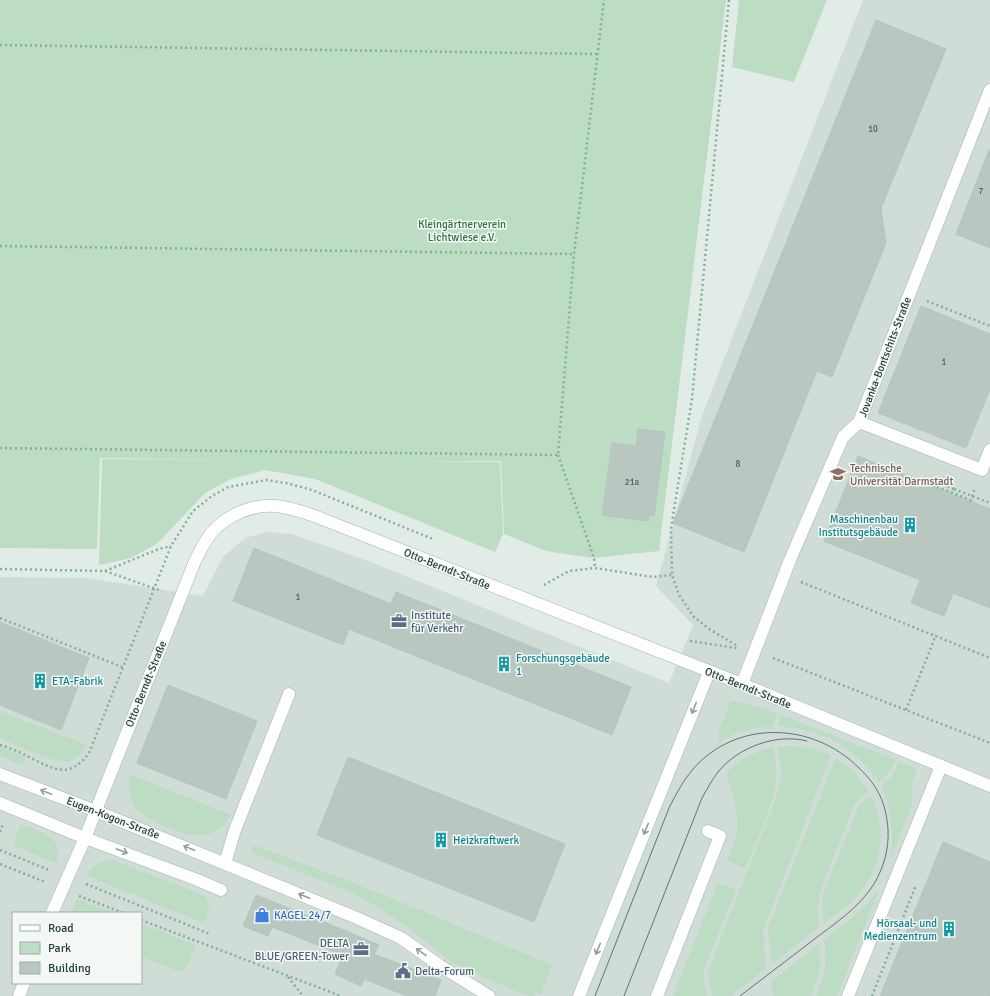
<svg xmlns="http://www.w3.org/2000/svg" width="990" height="996" viewBox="0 0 990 996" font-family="Signika,sans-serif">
	<rect width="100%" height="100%" fill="#e2ece7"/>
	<path fill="#d0dcd6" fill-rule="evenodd" d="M863,0H990V996H0V577L86,578L203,596L223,557L245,538L267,532L292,534L371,562L669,683L693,625L656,586L702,416ZM13,913H141V983H13Z"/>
	<g fill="#bcdcc4">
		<path d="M0,0H726L659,551L594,558L578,556L546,551L504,534L501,461H403L500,462L503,534L495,552L315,479L265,470L231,479L205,493L158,543L131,558L99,565L102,459L236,460L100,458L97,549L0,548Z"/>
		<path d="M739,0H827L794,82L732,67Z"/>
		<path d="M731,701L749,704L777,713L772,727C752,727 736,732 719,742V731Z"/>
		<path d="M0,711L87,745C83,752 77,760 68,761C52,763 16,745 0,738Z"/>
		<path d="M781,715L896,760C891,769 887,776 879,782C871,771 862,760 851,752C832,735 803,729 778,726Z"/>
		<path d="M0,746L25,757V764L16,763L0,756Z"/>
		<path d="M790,746L810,748L831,755L764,928L763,932L766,968L731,996H712L708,977V971L775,801L781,778L778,747Z"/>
		<path d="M773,747C775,758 777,768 776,779C775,804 755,843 745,868L727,860C730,853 733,846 735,839C741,816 733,795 726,773C740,760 755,752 773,747Z"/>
		<path d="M836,758L853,771L868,790L857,801L853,807L820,892L818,913L819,927L772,964L768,928Z"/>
		<path d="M899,761L917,769L912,783V805L891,859C893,832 893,811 881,786L892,776Z"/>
		<path d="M129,774L231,815C213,845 187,836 160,824C152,820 140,815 135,807C129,796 129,786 129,774Z"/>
		<path d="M871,796C874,803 877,811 879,819C885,851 872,884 848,905C840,912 831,917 823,924L822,897L859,806L864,801Z"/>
		<path d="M21,824C40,832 65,836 56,863L13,845Z"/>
		<path d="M256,846L357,884L552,965L541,994L536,992L534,996H529L490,980L451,962L406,926L366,900L348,891L253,853L251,850L252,847Z"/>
		<path d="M113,860L205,896C211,906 208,913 204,923L87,876C91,864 101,861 113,860Z"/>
		<path d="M718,883L736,890L703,972L707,996H673Z"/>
		<path d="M879,890L837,996H816C825,973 827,965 824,940L860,911Z"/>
		<path d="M77,899L114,913H71Z"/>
		<path d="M141,924L195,945L188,965L184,969L177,971L141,956Z"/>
		<path d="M819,944L820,971L811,996H773L772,981Z"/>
	</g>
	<g fill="#b8c7c0" stroke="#b5c5be">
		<path d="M876,20L946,49L881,208L886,243L832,377L817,371L744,552L673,523Z"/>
		<path d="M989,150H990V248L956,234Z"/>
		<path d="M921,306L990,334V389L966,448L878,413Z"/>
		<path d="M638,429L665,432L654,516L649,514L648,521L602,515L612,443L636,446Z"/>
		<path d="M858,456L990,509V608L953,593L944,616L911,603L920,580L824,541Z"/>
		<path d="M254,548L391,604L396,592L631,687L612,735L349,629L343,645L233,601Z"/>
		<path d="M0,622L89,658L61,730L0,705Z"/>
		<path d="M168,685L257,721L226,799L137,763Z"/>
		<path d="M348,757L565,844L534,922L317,835Z"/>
		<path d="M943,842L990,862V996H880Z"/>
		<path d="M256,895L334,926L379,945L374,954L441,980L435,996H407L364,979L361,986L335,974L343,955L272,927L268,936L243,926Z"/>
	</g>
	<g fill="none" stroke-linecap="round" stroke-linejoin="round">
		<defs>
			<g id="service">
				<path d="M859,422L982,470L990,450"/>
				<path d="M742,684L790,560L843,437L859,422L990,90"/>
				<path d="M96,811L357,918L401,938L439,965L489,996"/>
				<path d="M225,863L235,830L289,694"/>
				<path d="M52,913L85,838L195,879L221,890"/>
				<path d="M19,996L24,983"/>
				<path d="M579,996L709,672"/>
			</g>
			<g id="pedestrian">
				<path d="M657,996L720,836L708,831"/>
				<path d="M848,996L941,766"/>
			</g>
			<g id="minor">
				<path d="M0,774L96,811"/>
				<path d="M0,803L85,838L195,561C200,552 205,540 212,532C227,515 253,504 276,506C288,507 300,511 312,515L742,684L990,786"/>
			</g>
		</defs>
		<use href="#service" stroke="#a5b4ae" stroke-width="13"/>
		<use href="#pedestrian" stroke="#a5b4ae" stroke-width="13"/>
		<use href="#minor" stroke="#a5b4ae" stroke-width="13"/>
		<g stroke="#83afa0" stroke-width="2.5" stroke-dasharray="2 3" stroke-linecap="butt">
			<path d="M729,0L692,399L671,528L672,575L679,595L694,617L709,629L736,645"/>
			<path d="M0,45L597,54"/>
			<path d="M0,246L574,254"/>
			<path d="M927,301L990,326"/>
			<path d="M0,448L558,455L574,254L604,0"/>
			<path d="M558,455L594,558L595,568"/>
			<path d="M954,489L937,482L935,486L971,500L975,488"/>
			<path d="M0,569L105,571L162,591"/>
			<path d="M105,571L159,549L171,546"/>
			<path d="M801,582L990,658"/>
			<path d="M544,585L569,571L595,568L653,577L672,575"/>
			<path d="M0,618L122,667"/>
			<path d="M690,641L737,648"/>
			<path d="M773,658L990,743"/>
			<path d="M906,710L936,635"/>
			<path d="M0,745C10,748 20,752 29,757C53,769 69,780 89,753L171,546L193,511L212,496L228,487L245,484L266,480L286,483L312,490L433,539"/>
			<path d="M0,832L3,824"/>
			<path d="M0,850L49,870"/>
			<path d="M0,864L45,882"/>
			<path d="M86,884L210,934"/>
			<path d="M79,896L124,913"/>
			<path d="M141,920L341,996"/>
			<path d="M288,977L303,996"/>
			<path d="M872,996L916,885"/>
		</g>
		<use href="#service" stroke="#fff" stroke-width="12"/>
		<use href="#pedestrian" stroke="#fff" stroke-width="12"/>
		<use href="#minor" stroke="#fff" stroke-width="12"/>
		<g stroke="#5d7870" stroke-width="1">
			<path d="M595,996L669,808C676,794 683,781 693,769C737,719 813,722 859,768C878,786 886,803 888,829C889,849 884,867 874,884C859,908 834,924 812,941C788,959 764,978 740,996"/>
			<path d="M624,996L702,798C707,789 712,780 718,772C738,747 777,733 807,741"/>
		</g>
		<path stroke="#83afa0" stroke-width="2.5" stroke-dasharray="2 3" stroke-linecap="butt" d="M954,489L990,503"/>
	</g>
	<defs><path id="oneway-shaft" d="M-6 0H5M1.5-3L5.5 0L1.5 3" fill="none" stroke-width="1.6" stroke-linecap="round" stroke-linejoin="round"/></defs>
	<g stroke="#919e9a">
		<use href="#oneway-shaft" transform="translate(694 708) rotate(112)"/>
		<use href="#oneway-shaft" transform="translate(46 792) rotate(-159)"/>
		<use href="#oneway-shaft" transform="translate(646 829) rotate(112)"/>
		<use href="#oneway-shaft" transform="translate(189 848) rotate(-158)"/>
		<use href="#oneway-shaft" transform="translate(122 851) rotate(20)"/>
		<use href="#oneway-shaft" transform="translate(304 896) rotate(-157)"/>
		<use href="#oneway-shaft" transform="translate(598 949) rotate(112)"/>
		<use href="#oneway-shaft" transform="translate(421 952) rotate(-145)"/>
	</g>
	<defs>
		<symbol id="university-bare" viewBox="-9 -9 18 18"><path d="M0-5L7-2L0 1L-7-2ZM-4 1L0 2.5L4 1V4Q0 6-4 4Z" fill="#8d6e63" stroke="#f3f8f5" stroke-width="2.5" paint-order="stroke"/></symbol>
		<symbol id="building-bare" viewBox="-9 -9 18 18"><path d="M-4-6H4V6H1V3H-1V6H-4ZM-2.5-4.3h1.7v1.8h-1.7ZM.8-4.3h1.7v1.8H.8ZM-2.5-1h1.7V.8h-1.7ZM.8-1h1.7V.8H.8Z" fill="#0f9aa8" stroke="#f3f8f5" stroke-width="2.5" paint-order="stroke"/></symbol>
		<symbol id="office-bare" viewBox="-9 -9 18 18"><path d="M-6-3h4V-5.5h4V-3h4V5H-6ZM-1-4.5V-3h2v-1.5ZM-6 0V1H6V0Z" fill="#5c6f8a" stroke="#f3f8f5" stroke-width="2.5" paint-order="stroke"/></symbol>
		<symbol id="shop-bare" viewBox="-9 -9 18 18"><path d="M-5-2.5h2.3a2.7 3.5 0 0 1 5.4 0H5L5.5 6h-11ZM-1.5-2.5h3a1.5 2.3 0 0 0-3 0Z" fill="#3f7fe0" stroke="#f3f8f5" stroke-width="2.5" paint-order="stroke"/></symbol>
		<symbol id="civic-bare" viewBox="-9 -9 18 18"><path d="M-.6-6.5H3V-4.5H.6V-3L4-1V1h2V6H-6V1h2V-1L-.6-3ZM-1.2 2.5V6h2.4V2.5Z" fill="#5c6f8a" stroke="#f3f8f5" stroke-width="2.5" paint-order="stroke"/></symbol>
	</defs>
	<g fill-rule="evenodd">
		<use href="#university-bare" x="827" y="463" width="22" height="22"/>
		<use href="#building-bare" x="899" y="514" width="22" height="22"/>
		<use href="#office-bare" x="388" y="610" width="22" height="22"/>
		<use href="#building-bare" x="493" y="653" width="22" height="22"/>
		<use href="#building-bare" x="29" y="670" width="22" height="22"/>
		<use href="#building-bare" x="430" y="829" width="22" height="22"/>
		<use href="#shop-bare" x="251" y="904" width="22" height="22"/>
		<use href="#building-bare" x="938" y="918" width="22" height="22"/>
		<use href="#office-bare" x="350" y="938" width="22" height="22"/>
		<use href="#civic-bare" x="392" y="960" width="22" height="22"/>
	</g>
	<g text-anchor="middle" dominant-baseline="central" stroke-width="3" stroke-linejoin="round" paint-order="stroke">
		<g font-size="9" fill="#486058">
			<text x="873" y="129">10</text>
			<text x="981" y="191">7</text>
			<text x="944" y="362">1</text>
			<text x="738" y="464">8</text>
			<text x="632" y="482">21a</text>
			<text x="298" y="597">1</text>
		</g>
		<g font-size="11" fill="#2e7247" stroke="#f3f8f5">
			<text x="462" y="224">Kleingärtnerverein<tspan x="462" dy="13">Lichtwiese e.V.</tspan></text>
		</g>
		<g font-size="11" fill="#233d35" stroke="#f3f8f5">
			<text transform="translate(885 357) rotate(-69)">Jovanka-Bontschits-Straße</text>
			<text transform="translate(447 569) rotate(22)">Otto-Berndt-Straße</text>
			<text transform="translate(146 684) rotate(-68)">Otto-Berndt-Straße</text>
			<text transform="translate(748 688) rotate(22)">Otto-Berndt-Straße</text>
			<text transform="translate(113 818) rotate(21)">Eugen-Kogon-Straße</text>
		</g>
		<g font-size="11" fill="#785e54" stroke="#f3f8f5" text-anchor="start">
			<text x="850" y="468">Technische<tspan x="850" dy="13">Universität Darmstadt</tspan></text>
		</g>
		<g font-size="11" fill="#0d838f" stroke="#f3f8f5" text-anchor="start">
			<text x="898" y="519" text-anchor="end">Maschinenbau<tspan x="898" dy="13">Institutsgebäude</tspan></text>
			<text x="516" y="658">Forschungsgebäude<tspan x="516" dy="13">1</tspan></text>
			<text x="52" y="681">ETA-Fabrik</text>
			<text x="453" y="840">Heizkraftwerk</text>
			<text x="937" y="923" text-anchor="end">Hörsaal- und<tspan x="937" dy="13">Medienzentrum</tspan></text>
		</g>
		<g font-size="11" fill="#4e5e75" stroke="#f3f8f5" text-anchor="start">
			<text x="411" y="615">Institute<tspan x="411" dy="13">für Verkehr</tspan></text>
			<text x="349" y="943" text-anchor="end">DELTA<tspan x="349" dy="13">BLUE/GREEN-Tower</tspan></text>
			<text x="415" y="971">Delta-Forum</text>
		</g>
		<g font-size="11" fill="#366cbe" stroke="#f3f8f5" text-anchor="start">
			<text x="274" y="915">KAGEL 24/7</text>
		</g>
	</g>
	<rect x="12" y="912" width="130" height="72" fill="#f3f8f5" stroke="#a0ada8"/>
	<rect x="20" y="925" width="20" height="6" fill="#ffffff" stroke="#a0ada8"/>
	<text x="48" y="932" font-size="12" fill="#233d35">Road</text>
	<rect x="20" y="942" width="20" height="12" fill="#bcdcc4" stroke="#a0ada8"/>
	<text x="48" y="952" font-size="12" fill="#233d35">Park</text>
	<rect x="20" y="962" width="20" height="12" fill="#b8c7c0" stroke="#a0ada8"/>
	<text x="48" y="972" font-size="12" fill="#233d35">Building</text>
</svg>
